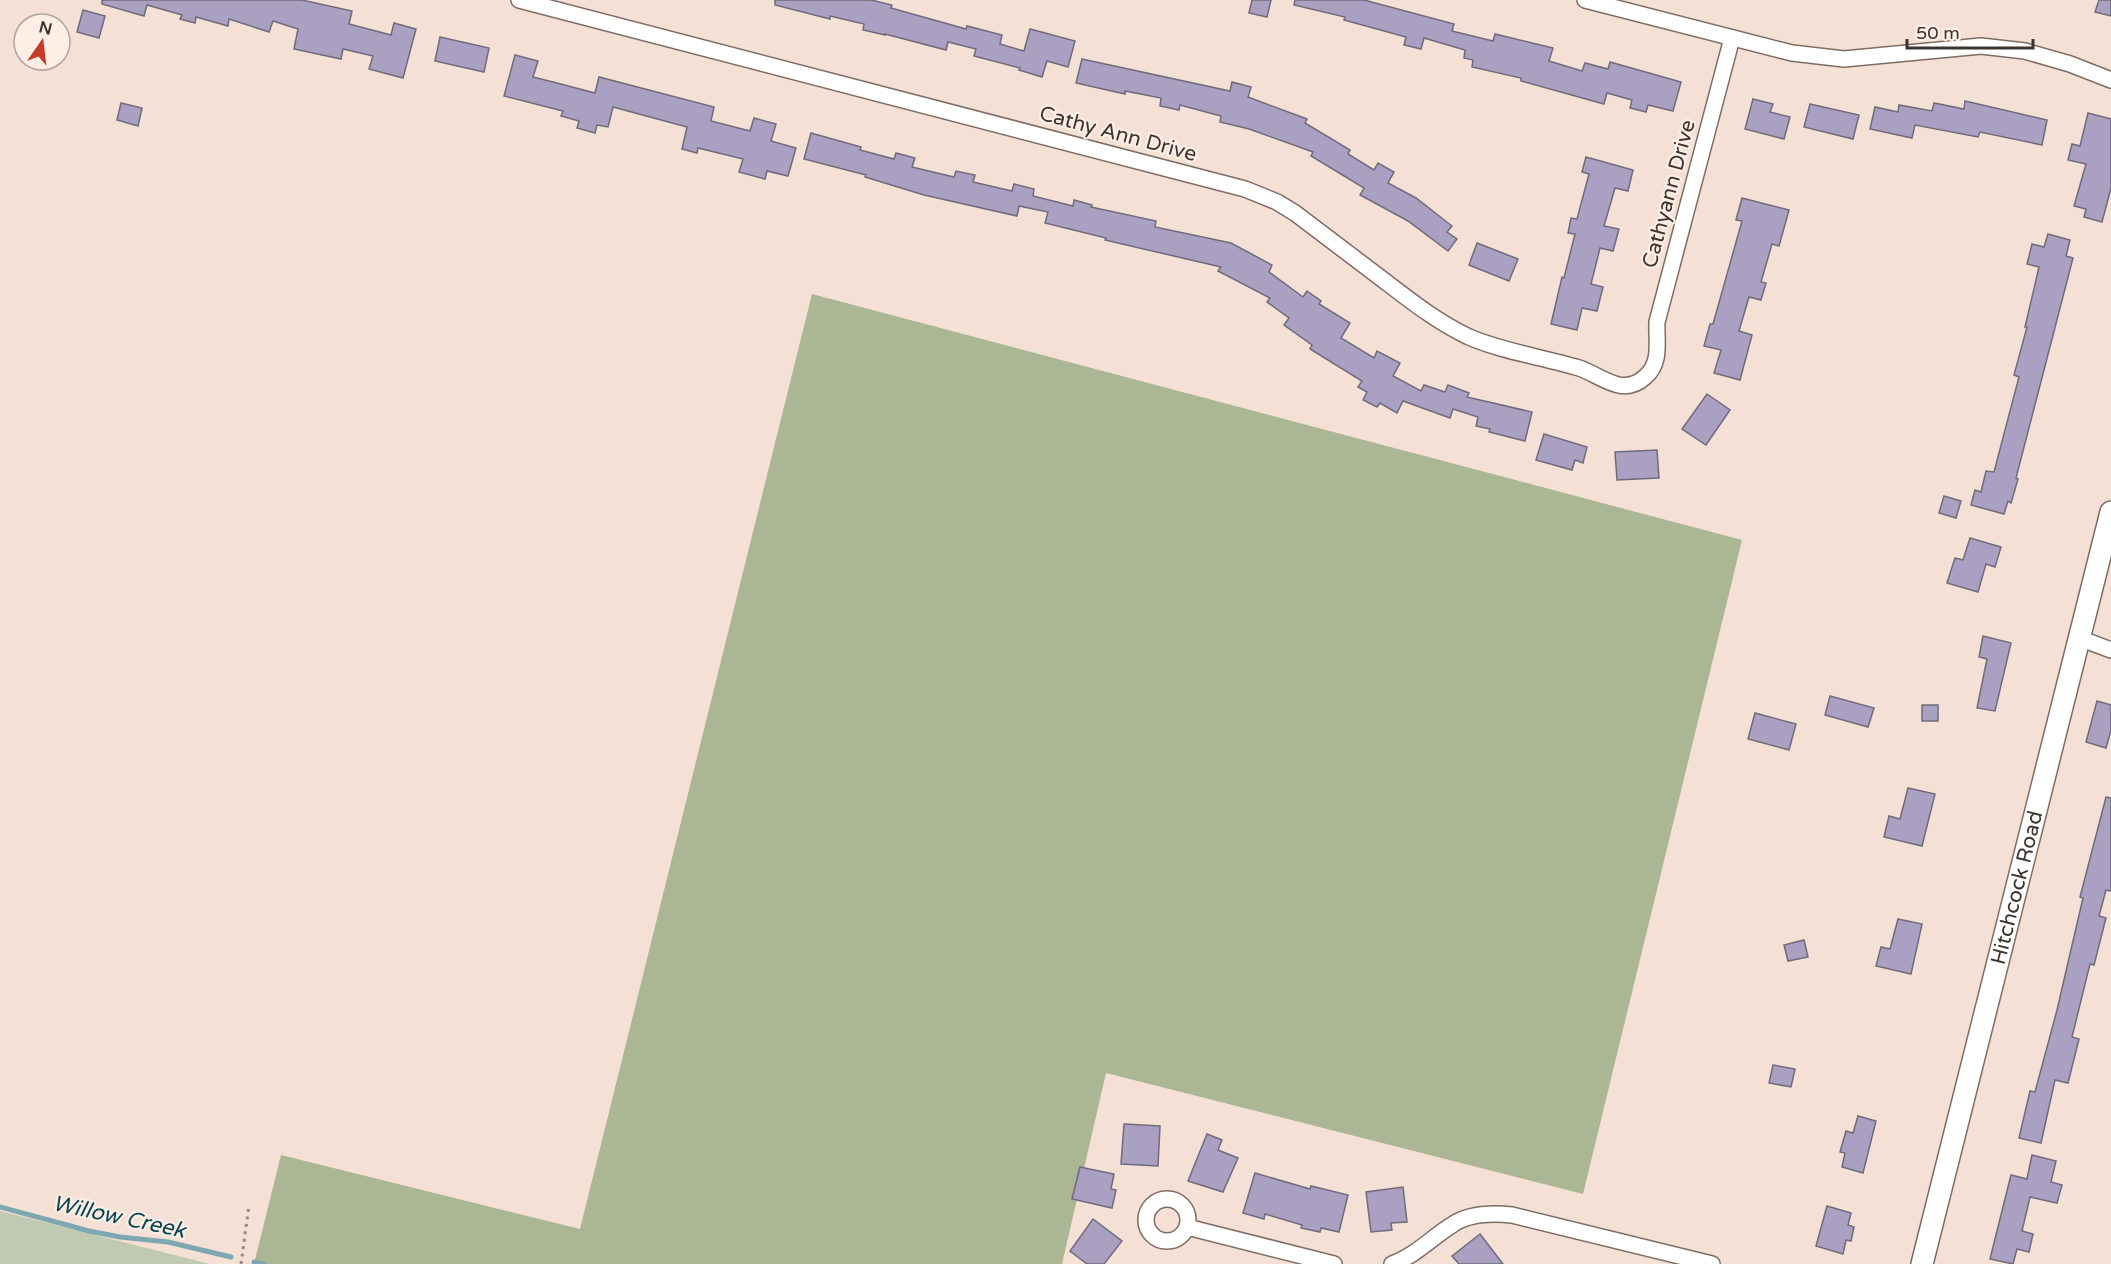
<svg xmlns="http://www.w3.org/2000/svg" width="2111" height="1264" viewBox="0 0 2111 1264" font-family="'Varela Round',sans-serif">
	<rect width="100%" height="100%" fill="#f4e0d4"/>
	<path fill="#c0c9b1" d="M0,1211L210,1264H0Z"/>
	<path fill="#abb695" d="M812,294L1742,540L1583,1194L1106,1073L1062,1264H254L281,1155L580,1229Z"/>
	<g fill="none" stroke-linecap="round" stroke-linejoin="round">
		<g stroke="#7da7b1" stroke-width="5">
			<path d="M0,1207L89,1231L120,1237L168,1242L231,1257"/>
			<path d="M254,1262L264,1264"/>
		</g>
	</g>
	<g fill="#aaa0c1" stroke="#706b7c" stroke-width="1.5">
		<path d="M102,0H302L352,11L349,24L391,35L394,23L416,29L403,78L369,69L373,56L343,49L341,59L294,49L298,29L273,21L269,32L229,19L228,26L196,17L195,23L180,19L182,15L147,5L144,16L102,4Z"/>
		<path d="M775,0H871L892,5L891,8L966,29L967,26L1002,35L1000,44L1024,51L1030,29L1075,41L1068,67L1047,61L1042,77L1019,70L1020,68L974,56L976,49L948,42L946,50L885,34V35L863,30L864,24L830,16V19L775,5Z"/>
		<path d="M1252,0H1271L1267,17L1249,13Z"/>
		<path d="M1295,0H1364L1454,24L1452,31L1493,41L1495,34L1553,48L1549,61L1582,71L1585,63L1608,69L1610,62L1681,82L1673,111L1648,105L1646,112L1630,108L1632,100L1607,93L1604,104L1521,81V78L1472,67L1473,60L1464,58L1465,50L1424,38L1421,49L1404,45L1406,37L1344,20L1345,17L1294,5Z"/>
		<path d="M2099,0H2111V16L2095,12Z"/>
		<path d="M83,10L105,16L99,38L77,32Z"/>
		<path d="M440,37L489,48L484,72L435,61Z"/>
		<path d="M515,55L538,61L533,77L557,83L595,93L599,77L714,107L711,121L750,131L754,118L776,124L771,141L796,148L788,176L767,171L765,179L739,172L743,159L698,148L697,153L682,149L687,127L613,107L608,127L597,125L595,133L577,128L579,121L561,116L563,111L504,96Z"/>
		<path d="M1082,59L1230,91L1232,82L1251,87L1248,97L1307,119L1305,123L1350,150L1348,154L1374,170L1378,163L1394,172L1388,183L1416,198L1452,226L1447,232L1457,239L1448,251L1408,221L1360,195L1364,188L1311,156L1313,152L1249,129L1220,122L1221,116L1180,105L1179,110L1160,106L1161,98L1125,91V94L1076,83Z"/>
		<path d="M1753,99L1773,104L1770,112L1790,117L1784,139L1745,129Z"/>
		<path d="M1965,101L2047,120L2042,145L1980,132L1978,137L1915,125L1912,138L1870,129L1875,107L1898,112L1899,105L1932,111L1934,103L1964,109Z"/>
		<path d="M121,103L142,108L138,126L117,120Z"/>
		<path d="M1810,104L1859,115L1853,139L1804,127Z"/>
		<path d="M2088,113L2111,119V188L2102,222L2084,217L2086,209L2074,206L2086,164L2068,160L2072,144L2080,146Z"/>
		<path d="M811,133L861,147L860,150L894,159L896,153L915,158L912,167L954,177L956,171L975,175L973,182L1012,191L1014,184L1034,189L1033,196L1073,206L1074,200L1092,205L1091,207L1156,221L1155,227L1231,243L1272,265L1269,272L1303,297L1307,291L1321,301L1319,304L1350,323L1341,338L1374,358L1377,351L1400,363L1393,376L1421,391L1424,385L1445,392L1448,385L1469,393L1467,397L1532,412L1525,441L1489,432L1490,429L1476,426L1478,417L1453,409L1450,418L1403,401L1397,413L1380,403L1377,407L1363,400L1367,392L1358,387L1362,381L1310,349L1312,345L1284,325L1289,318L1267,302L1270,298L1218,271L1221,267L1105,240L1106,238L1045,223L1048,212L1019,206L1017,216L924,195L865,177L866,175L804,159Z"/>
		<path d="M1586,157L1633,170L1628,191L1615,188L1604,226L1619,229L1613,251L1600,248L1591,284L1603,287L1597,311L1582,308L1577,330L1551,324L1562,277L1564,278L1575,234L1568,233L1571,218L1577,219L1589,174L1582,172Z"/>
		<path d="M1742,198L1789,210L1779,246L1772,244L1761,282L1766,283L1761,300L1749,297L1739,331L1752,335L1740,380L1714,373L1721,350L1704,346L1710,324H1713L1742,221L1736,220Z"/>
		<path d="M2048,234L2070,240L2066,256L2073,258L2016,478L2018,479L2011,503L2008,501L2004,514L1971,505L1975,490L1981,492L1986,471L1994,472L2019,377L2014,375L2027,327H2025L2039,267L2027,264L2032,244L2044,247Z"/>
		<path d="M1477,243L1518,259L1509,281L1469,265Z"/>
		<path d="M1707,394L1730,410L1706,445L1682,429Z"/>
		<path d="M1544,434L1587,447L1583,463L1575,460L1572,470L1536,460Z"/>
		<path d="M1657,450L1659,478L1617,480L1615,452Z"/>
		<path d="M1944,496L1961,501L1956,518L1939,513Z"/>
		<path d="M1970,538L2001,547L1995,567L1986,564L1978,592L1947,583L1955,558L1963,560Z"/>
		<path d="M1983,636L2011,643L1995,711L1977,708L1987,659L1979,657Z"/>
		<path d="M1830,696L1874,708L1868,727L1825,715Z"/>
		<path d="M2097,701L2111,705V730L2106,748L2086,742Z"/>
		<rect x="1922" y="705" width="16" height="16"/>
		<path d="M1755,713L1796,724L1789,750L1748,739Z"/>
		<path d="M1908,788L1935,794L1922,846L1884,837L1889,816L1900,819Z"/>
		<path d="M2106,797L2111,798V891L2106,890L2099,916L2106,918L2094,965L2090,964L2072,1037L2079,1039L2068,1083L2055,1080L2041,1143L2019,1138L2030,1091L2035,1092L2057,1010L2083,898L2080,897Z"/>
		<path d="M1898,919L1922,924L1911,974L1876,966L1881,947L1890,949Z"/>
		<path d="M1804,940L1808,957L1788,961L1784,945Z"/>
		<path d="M1773,1065L1795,1069L1791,1087L1769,1083Z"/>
		<path d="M1858,1116L1876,1121L1863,1173L1842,1167L1845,1153L1840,1152L1846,1131L1853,1133Z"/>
		<path d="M1124,1124L1160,1126L1158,1166L1121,1164Z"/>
		<path d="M1207,1134L1222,1140L1218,1150L1238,1158L1223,1192L1188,1181Z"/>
		<path d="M2032,1155L2056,1161L2051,1182L2062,1185L2057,1203L2030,1197L2022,1231L2033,1234L2029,1252L2017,1249L2013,1264L1990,1259L2011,1175L2027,1179Z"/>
		<path d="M1080,1167L1114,1174L1111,1189L1116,1190L1112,1208L1072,1199Z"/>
		<path d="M1255,1173L1310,1189L1311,1186L1348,1195L1339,1232L1321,1228L1320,1232L1301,1228L1302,1225L1265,1214L1264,1219L1243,1213Z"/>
		<path d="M1403,1187L1407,1222L1391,1223L1392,1230L1371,1232L1366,1192Z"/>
		<path d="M1827,1206L1851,1213L1848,1225L1854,1227L1851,1241L1846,1240L1843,1254L1816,1246Z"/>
		<path d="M1093,1219L1122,1241L1104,1264H1087L1070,1251Z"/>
		<path d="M1480,1234L1503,1264H1459L1452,1256Z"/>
	</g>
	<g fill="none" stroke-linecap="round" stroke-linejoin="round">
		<defs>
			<g id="street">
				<path d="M519,0L1245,189L1277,202L1295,213C1325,236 1356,259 1386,282C1412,302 1439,323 1469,337C1504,352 1543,357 1579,368C1601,375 1622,398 1645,377C1662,363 1656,341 1657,322L1732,38"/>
				<path d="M1585,0L1792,53L1844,59L1981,46L2025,51L2070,64L2111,80"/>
				<path d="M2079,638L2111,650"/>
				<circle cx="1167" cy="1220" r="21"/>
				<path d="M1187,1227L1334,1264"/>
				<path d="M1392,1264C1415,1256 1431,1238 1452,1225C1469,1213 1492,1213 1512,1215L1712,1264"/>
			</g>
			<g id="secondary">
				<path id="s1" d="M1922,1264L2111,512"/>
			</g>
		</defs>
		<use href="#street" stroke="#7f6d63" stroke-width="18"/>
		<use href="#secondary" stroke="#7f6d63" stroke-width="24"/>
		<path stroke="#978981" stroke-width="3" stroke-dasharray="3 4.5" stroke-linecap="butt" d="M241,1264L249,1205"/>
		<use href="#street" stroke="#fff" stroke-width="15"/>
		<use href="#secondary" stroke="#fff" stroke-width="21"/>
	</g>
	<g text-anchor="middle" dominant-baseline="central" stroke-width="4.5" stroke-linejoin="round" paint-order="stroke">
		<g font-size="21" fill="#3b342f" stroke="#feeee5">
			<text transform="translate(1118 134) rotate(15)">Cathy Ann Drive</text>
			<text transform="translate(1669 194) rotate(-75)">Cathyann Drive</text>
			<text stroke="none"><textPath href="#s1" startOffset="388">Hitchcock Road</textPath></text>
		</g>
		<g font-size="22" font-style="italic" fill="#054652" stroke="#feeee5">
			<text transform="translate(119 1217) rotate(12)">Willow Creek</text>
		</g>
	</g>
	<g transform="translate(42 42) rotate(14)"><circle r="28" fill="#feeee5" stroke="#b0a49c" stroke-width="1.5"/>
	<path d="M0-4.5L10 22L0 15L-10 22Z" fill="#c73b2a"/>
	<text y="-9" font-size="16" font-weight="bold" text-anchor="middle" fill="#3b342f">N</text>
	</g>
	<path d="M1907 39v9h126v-9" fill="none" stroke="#3b342f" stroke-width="3"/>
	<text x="1916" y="39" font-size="18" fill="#3b342f" stroke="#feeee5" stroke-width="4.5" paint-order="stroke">50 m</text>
</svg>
